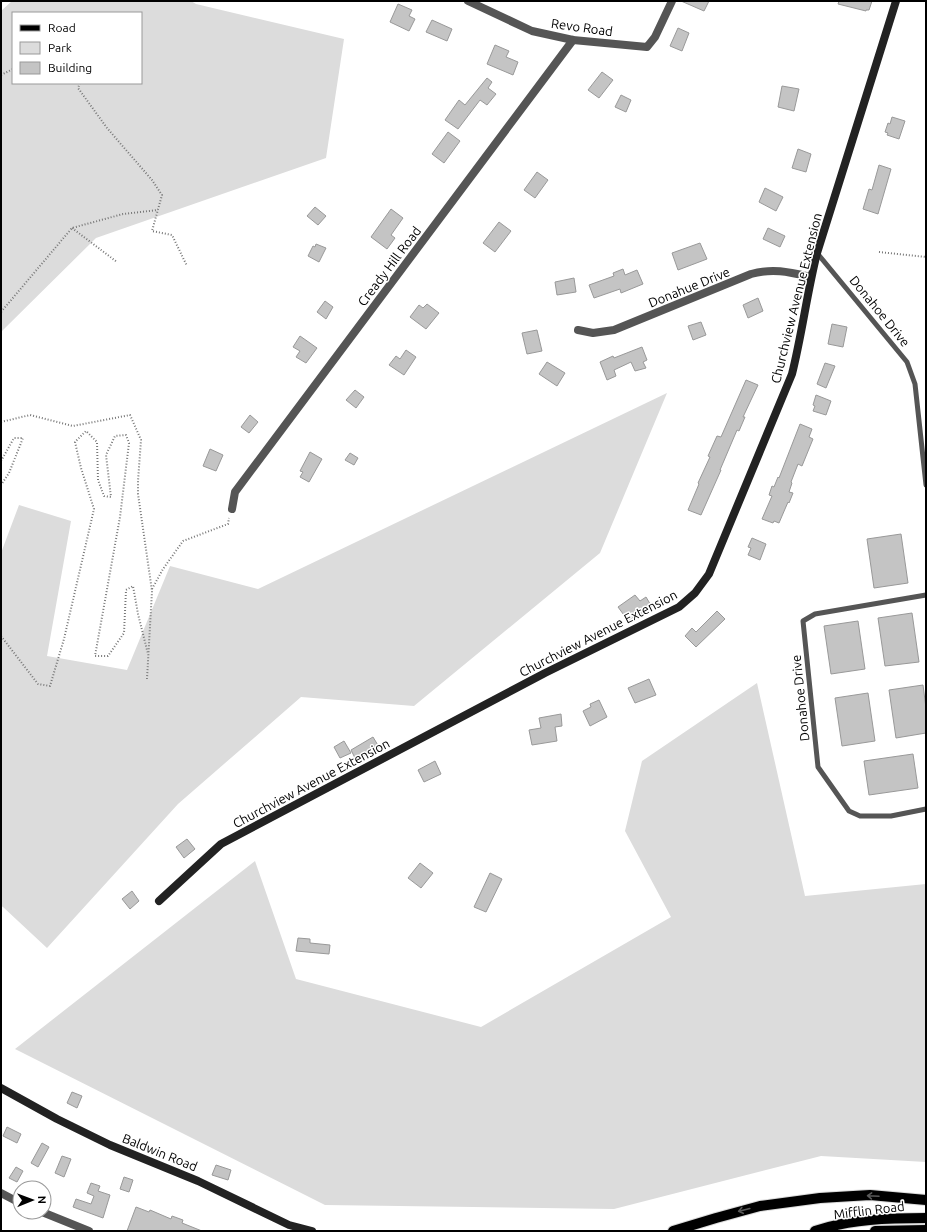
<svg xmlns="http://www.w3.org/2000/svg" width="927" height="1232" viewBox="0 0 927 1232" font-family="Ubuntu,sans-serif">
	<rect width="100%" height="100%" fill="#fff"/>
	<g fill="#dcdcdc" fill-rule="evenodd">
		<path d="M12,1H191L196,4L344,39L326,158L96,238L1,332V11ZM13,13H141V83H13Z"/>
		<path d="M667,393L600,553L414,706L301,697L178,804L47,948L3,907L1,906V553L19,505L71,521L47,656L127,670L170,566L258,589Z"/>
		<path d="M757,683L805,896L926,884V1162L821,1156L614,1209L325,1205L15,1049L255,861L296,979L481,1027L671,917L625,831L642,761Z"/>
	</g>
	<g fill="#c4c4c4" stroke="#999">
		<path d="M681,1H709L704,11Z"/>
		<path d="M839,1H872L869,10H866V11L838,4Z"/>
		<path d="M398,4L412,10L409,16L415,19L409,31L390,22Z"/>
		<path d="M432,20L452,29L447,41L426,32Z"/>
		<path d="M678,28L689,33L682,51L670,46Z"/>
		<path d="M495,45L509,51L506,57L518,62L513,75L487,64Z"/>
		<path d="M602,72L613,80L599,98L588,90Z"/>
		<path d="M487,78L492,82L488,88L496,94L487,105L480,100L458,129L445,120L459,100L465,105Z"/>
		<path d="M782,86L799,89L794,111L778,107Z"/>
		<path d="M621,95L631,100L626,112L615,107Z"/>
		<path d="M892,117L905,121L899,139L887,135L888,133L885,132L888,123L890,124Z"/>
		<path d="M448,132L460,141L444,163L432,154Z"/>
		<path d="M798,149L811,154L806,172L792,168Z"/>
		<path d="M879,165L891,169L878,214L863,209L869,189L872,190Z"/>
		<path d="M537,172L548,180L535,198L524,190Z"/>
		<path d="M765,188L783,197L776,211L759,202Z"/>
		<path d="M315,207L326,216L318,225L307,216Z"/>
		<path d="M391,209L403,218L391,235L395,238L387,249L371,237Z"/>
		<path d="M499,222L511,231L495,252L483,243Z"/>
		<path d="M768,228L785,236L780,247L763,239Z"/>
		<path d="M700,243L707,259L678,270L672,253Z"/>
		<path d="M316,244L326,248L319,262L308,256L313,246L315,247Z"/>
		<path d="M623,269L625,275L637,270L643,284L621,293L620,289L594,298L589,285L614,276L613,273Z"/>
		<path d="M574,278L576,292L557,295L555,282Z"/>
		<path d="M758,298L763,311L748,318L743,305Z"/>
		<path d="M325,301L333,307L326,319L317,312Z"/>
		<path d="M427,304L439,313L426,329L410,317L419,305L423,308Z"/>
		<path d="M701,322L706,335L693,340L688,326Z"/>
		<path d="M832,324L847,327L843,347L828,344Z"/>
		<path d="M537,330L542,351L527,354L522,333Z"/>
		<path d="M300,336L317,348L306,363L296,357L300,351L293,347Z"/>
		<path d="M642,347L647,360L643,362L646,368L635,371L631,362L614,370L616,376L607,380L600,362L613,356L614,358Z"/>
		<path d="M406,350L416,357L404,375L389,365L396,356L400,359Z"/>
		<path d="M547,362L565,373L557,386L539,374Z"/>
		<path d="M825,363L835,366L826,388L817,384Z"/>
		<path d="M746,380L758,385L743,417H745L739,431L737,430L720,470H721L701,515L688,510L699,484L698,483L710,457L708,456L717,436L721,437Z"/>
		<path d="M355,390L364,397L356,408L346,400Z"/>
		<path d="M816,395L831,401L826,415L813,411L815,406L813,405Z"/>
		<path d="M250,415L258,422L249,433L241,427Z"/>
		<path d="M800,424L812,429L809,437L813,439L802,466L798,464L791,482L792,483L789,492L793,493L789,503L788,502L779,523L774,521L773,523L762,519L772,496L769,495L772,486L774,487L778,477L779,478Z"/>
		<path d="M210,449L223,455L216,471L203,466Z"/>
		<path d="M310,452L322,459L309,482L300,477L303,472L300,471Z"/>
		<path d="M350,453L358,458L354,465L345,460Z"/>
		<path d="M901,534L908,583L874,588L867,539Z"/>
		<path d="M752,538L766,544L760,560L748,555L751,548L748,547Z"/>
		<path d="M635,595L640,601L646,597L652,607L629,622L618,607Z"/>
		<path d="M717,611L725,619L696,647L685,636L692,628L696,632Z"/>
		<path d="M912,613L919,662L885,666L878,618Z"/>
		<path d="M858,621L865,669L831,674L824,626Z"/>
		<path d="M649,679L656,695L635,703L628,688Z"/>
		<path d="M923,685L926,708V733L896,738L889,690Z"/>
		<path d="M868,693L875,741L842,746L835,698Z"/>
		<path d="M599,700L607,717L590,726L583,711L591,707L590,704Z"/>
		<path d="M561,714L562,726L555,727L557,741L532,745L529,730L541,728L539,718Z"/>
		<path d="M373,737L379,747L356,760L351,750Z"/>
		<path d="M344,741L351,753L340,758L334,747Z"/>
		<path d="M913,754L918,788L869,795L864,761Z"/>
		<path d="M435,761L441,774L424,782L418,770Z"/>
		<path d="M187,839L195,849L184,858L176,847Z"/>
		<path d="M420,863L433,873L421,888L408,878Z"/>
		<path d="M490,873L502,879L486,912L474,907Z"/>
		<path d="M132,891L139,901L130,909L122,899Z"/>
		<path d="M298,938L310,939V943L330,945L329,954L296,951Z"/>
		<path d="M72,1092L82,1096L77,1108L67,1103Z"/>
		<path d="M7,1127L21,1134L17,1143L3,1136Z"/>
		<path d="M42,1143L49,1147L38,1167L31,1163Z"/>
		<path d="M62,1156L71,1159L64,1177L55,1173Z"/>
		<path d="M216,1165L231,1170L228,1180L212,1175Z"/>
		<path d="M16,1167L23,1171L17,1182L9,1178Z"/>
		<path d="M124,1177L133,1180L129,1192L120,1189Z"/>
		<path d="M91,1183L100,1186L98,1191L110,1195L103,1218L73,1207L76,1199L91,1204L94,1196L87,1193Z"/>
		<path d="M136,1207L149,1212L150,1210L171,1219L172,1216L183,1220L182,1223L202,1231H127Z"/>
	</g>
	<g fill="none" stroke-linecap="round" stroke-linejoin="round">
		<defs>
			<g id="primary">
				<path d="M673,1231L716,1218L760,1206L820,1198L870,1195L926,1200"/>
				<path d="M815,1231C850,1219 889,1218 926,1218"/>
				<path d="M875,1231L926,1230"/>
			</g>
		</defs>
		<use href="#primary" stroke="#dbdbdb" stroke-width="12"/>
		<g stroke="#777" stroke-width="2" stroke-dasharray="1 2" stroke-linecap="butt">
			<path d="M1,75L13,69"/>
			<path d="M80,83L78,88L107,128L152,180L162,195L152,231L172,235L187,266"/>
			<path d="M72,228L117,262"/>
			<path d="M879,252L926,257"/>
			<path d="M1,312L72,228L123,214L158,210"/>
			<path d="M1,422L30,415L73,426L130,415L141,440L138,481V494L152,591L147,679"/>
			<path d="M1,461L14,438H23L9,473L1,485"/>
			<path d="M152,589L163,569L183,541L228,524L229,518"/>
			<path d="M1,636L38,684L50,686L64,639L94,509L81,468L75,442L86,431L97,442L98,480L104,496L111,497L106,455L115,436L126,435L129,443L120,517L95,656H108L124,633L126,590L133,586L138,614L148,654"/>
		</g>
		<g stroke="#555" stroke-width="5">
			<path d="M817,253L907,362L915,384L926,485"/>
			<path d="M926,595L815,614L803,621L818,767L849,811L860,816H891L926,809"/>
		</g>
		<g stroke="#555" stroke-width="8">
			<path d="M468,1L532,31L573,40L647,47L655,37L672,1"/>
			<path d="M578,330L593,333L614,330L751,274C773,268 789,272 811,277"/>
			<path d="M232,509L235,492L573,40"/>
			<path d="M1,1193L20,1203"/>
			<path d="M42,1212L89,1231"/>
		</g>
		<g stroke="#222" stroke-width="8">
			<path d="M159,901L221,844L545,673L679,607L695,593L709,574L792,374C802,334 807,293 817,253L896,1"/>
			<path d="M1,1088L57,1119L110,1145L198,1181L289,1225L312,1231"/>
		</g>
		<use href="#primary" stroke="#000" stroke-width="10"/>
	</g>
	<defs><path id="oneway-shaft" d="M-6 0H5M1.5-3L5.5 0L1.5 3" fill="none" stroke-width="1.6" stroke-linecap="round" stroke-linejoin="round"/></defs>
	<g stroke="#595959">
		<use href="#oneway-shaft" transform="translate(873 1196) rotate(-177)"/>
		<use href="#oneway-shaft" transform="translate(744 1210) rotate(166)"/>
	</g>
	<g text-anchor="middle" dominant-baseline="central" stroke-width="3" stroke-linejoin="round" paint-order="stroke">
		<g font-size="13" fill="#000" stroke="#fff">
			<text transform="translate(582 27) rotate(8)">Revo Road</text>
			<text transform="translate(389 266) rotate(-53)">Cready Hill Road</text>
			<text transform="translate(689 287) rotate(-22)">Donahue Drive</text>
			<text transform="translate(796 298) rotate(-76)">Churchview Avenue Extension</text>
			<text transform="translate(880 311) rotate(51)">Donahoe Drive</text>
			<text transform="translate(598 633) rotate(-27)">Churchview Avenue Extension</text>
			<text transform="translate(800 698) rotate(-96)">Donahoe Drive</text>
			<text transform="translate(311 783) rotate(-28)">Churchview Avenue Extension</text>
			<text transform="translate(160 1152) rotate(22)">Baldwin Road</text>
			<text transform="translate(869 1210) rotate(-7)">Mifflin Road</text>
		</g>
	</g>
	<rect width="927" height="1232" fill="none" stroke="#000000" stroke-width="4"/>
	<rect x="12" y="12" width="130" height="72" fill="#ffffff" stroke="#999999"/>
	<rect x="20" y="25" width="20" height="6" fill="#000000" stroke="#999999"/>
	<text x="48" y="32" font-size="12" fill="#000000">Road</text>
	<rect x="20" y="42" width="20" height="12" fill="#dcdcdc" stroke="#999999"/>
	<text x="48" y="52" font-size="12" fill="#000000">Park</text>
	<rect x="20" y="62" width="20" height="12" fill="#c4c4c4" stroke="#999999"/>
	<text x="48" y="72" font-size="12" fill="#000000">Building</text>
	<g transform="translate(32 1200) rotate(89)"><circle r="19" fill="#ffffff" stroke="#999999"/>
	<path d="M0-3L7 15L0 10L-7 15Z" fill="#000000"/>
	<text y="-6" font-size="11" font-weight="bold" text-anchor="middle" fill="#000000">N</text>
	</g>
</svg>
